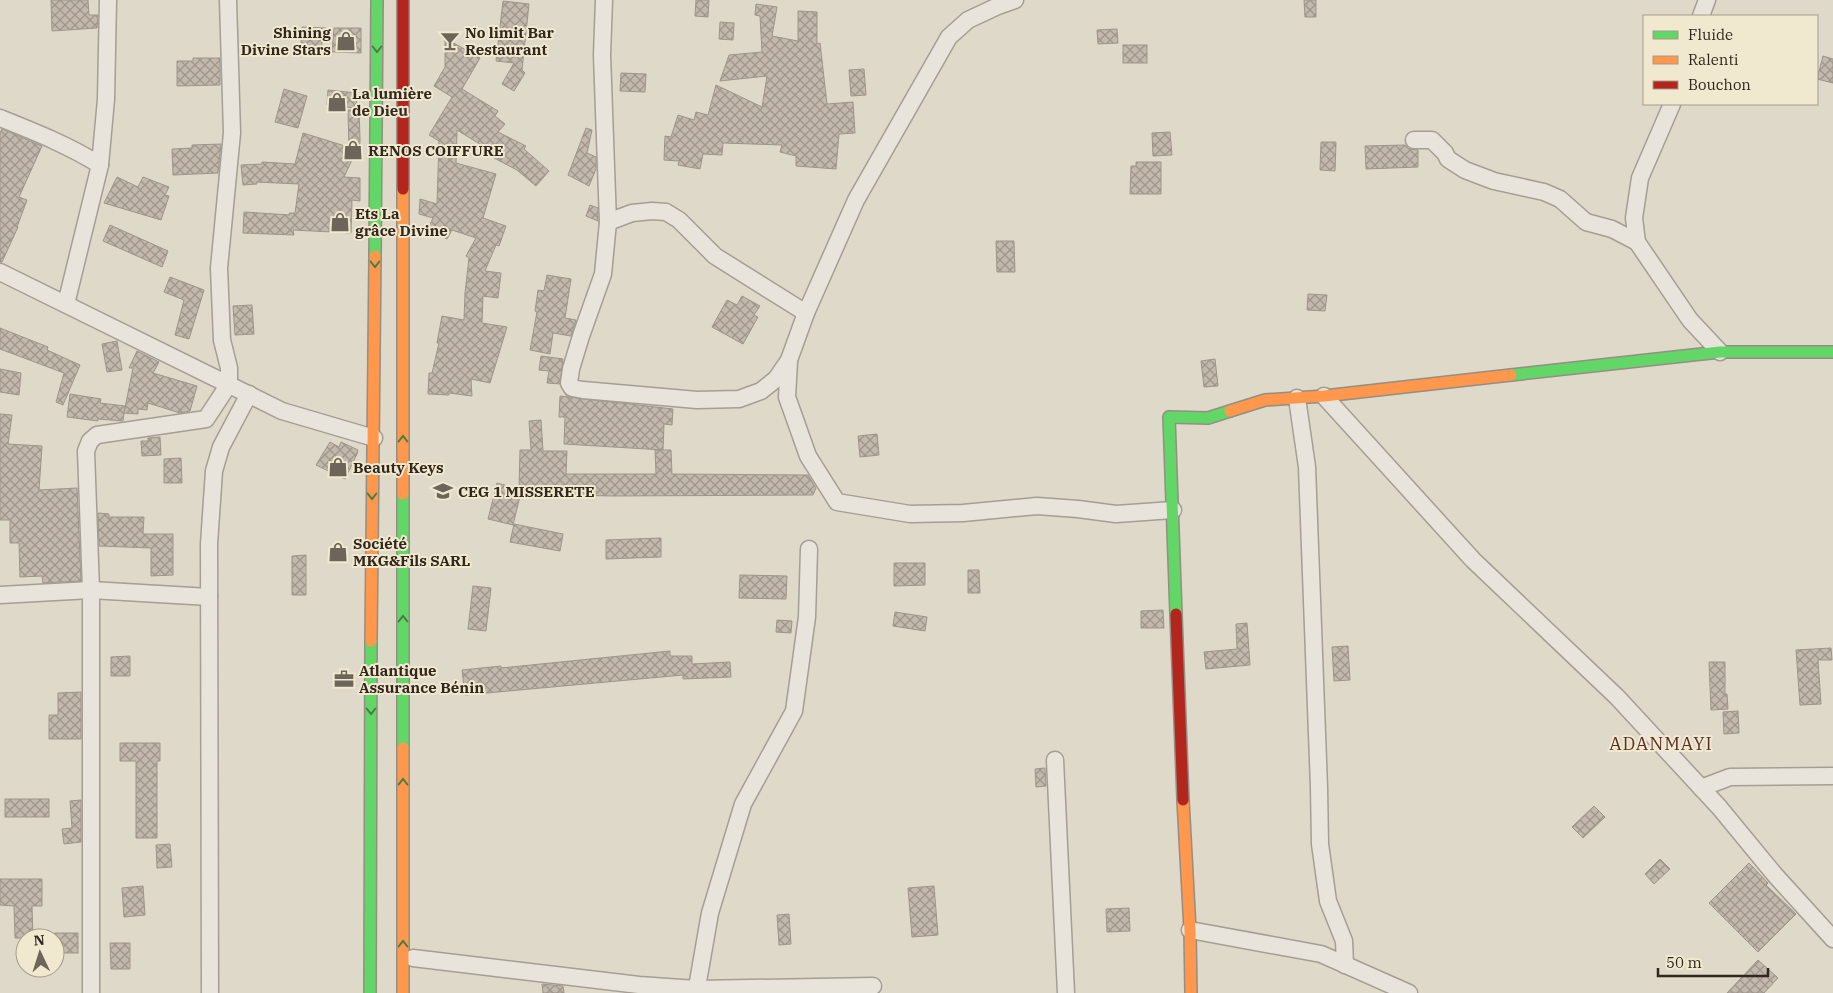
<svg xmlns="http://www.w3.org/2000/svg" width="1833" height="993" viewBox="0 0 1833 993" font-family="'IBM Plex Serif',serif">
	<defs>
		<pattern id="building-cross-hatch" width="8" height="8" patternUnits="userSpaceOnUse" patternTransform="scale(1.25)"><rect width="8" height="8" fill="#c2b8ab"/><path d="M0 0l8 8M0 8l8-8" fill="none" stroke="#9e968b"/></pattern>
	</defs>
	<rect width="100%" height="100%" fill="#dfd9ca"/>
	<g fill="url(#building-cross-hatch)" stroke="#9e958a">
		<path d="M51,0H88L89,15H98L97,28L52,31Z"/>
		<path d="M696,0H709L708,17L695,16Z"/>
		<path d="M1304,0H1316V17H1305Z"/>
		<path d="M503,1L529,4L522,70L525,73L514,91L502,84L514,63L496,61Z"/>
		<path d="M756,4L777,7L772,36L798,41V11L817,12V44L820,43L827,104L853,102L855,133L839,134L836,169L796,166V156L780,152L782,145L723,143L722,155L703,154L700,169L678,165L679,161L664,160L665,136L671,137L678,115L694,120L696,112L708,115L716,85L762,107L767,76L720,81L729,55L762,52L760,16L755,15Z"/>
		<path d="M720,22L734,23L733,40L719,39Z"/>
		<path d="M302,27L326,28L320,51H308V46H301Z"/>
		<path d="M334,28H361V53L332,52Z"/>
		<path d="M1117,29L1118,43L1098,44L1097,30Z"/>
		<path d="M445,38L480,58L462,89L498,111L495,116L505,124L498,132L526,146L524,149L549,171L536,186L517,170L494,158L496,154L457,130L456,163L496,174L483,218L506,226L499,246L496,245L485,271L501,273L498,298L483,296L482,323L507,327L490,383L471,379L472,396L449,393V395L428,394L429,373H432L439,343H437L442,316L464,320L465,293L469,258L466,256L476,238L452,230L447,239L428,229L433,218L419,214L420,199L437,204L439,141L429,135L452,97L434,86L445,67Z"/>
		<rect x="1123" y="45" width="24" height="18"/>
		<path d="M1823,56L1833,59V83L1817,79Z"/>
		<path d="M193,58H220V85L177,86V61H193Z"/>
		<path d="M864,69L866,95L851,96L849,70Z"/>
		<path d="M621,73L646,74L645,92L620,91Z"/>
		<path d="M284,89L307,96L298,128L275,122Z"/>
		<path d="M328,90L357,93L356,108L327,105Z"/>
		<path d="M348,110H359L360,138V143L344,177L360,178V201L352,200L351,233L293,230L294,235L243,233L244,212L290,215L289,213H295L299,184L256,182L257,184L243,185L241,165L262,164V162L295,164L303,133L342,145L349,149Z"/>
		<path d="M586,128L592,130L587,153L596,157V169L589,186L568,175Z"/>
		<path d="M2,129L42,146L19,197L27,200L17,227H18L2,262H0V133Z"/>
		<path d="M1170,132L1172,155L1153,156L1152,133Z"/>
		<path d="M1321,142H1336L1335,171L1320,170Z"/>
		<path d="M221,144L218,173L173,175L172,149L192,148V145Z"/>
		<path d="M1405,145L1409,149L1418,150V167L1366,169L1365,146Z"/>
		<path d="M1136,162H1161V194H1130L1131,166H1136Z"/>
		<path d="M117,177L138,187L143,177L169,187L165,195L169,196L161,220L104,203Z"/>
		<path d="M590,205L598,208V221L586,216Z"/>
		<path d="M110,225L168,251L162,267L103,241Z"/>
		<path d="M996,241H1014L1015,272H997Z"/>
		<path d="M547,275L571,279L565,318L576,320L571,336L553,333L550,354L530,350L537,312L535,311L538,290L544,291Z"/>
		<path d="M170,277L204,290L189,339L175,335L184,300L164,292Z"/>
		<path d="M1308,294L1327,295L1325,311L1307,310Z"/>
		<path d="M742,296L760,306L754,315L758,317L743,344L712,327L727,300L737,305Z"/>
		<path d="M252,305L254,334L235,335L233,306Z"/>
		<path d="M0,328L48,347L47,350L80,365L63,405L56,402L64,373L0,349Z"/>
		<path d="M117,341L122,370L107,372L102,344Z"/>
		<path d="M137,351L159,362L153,373L197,386L190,411L180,413L148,403L147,410L138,409V414L124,413L133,368H129Z"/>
		<path d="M541,356L563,359L560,384L547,383L549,371L539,370Z"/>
		<path d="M1215,359L1218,386L1204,387L1201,361Z"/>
		<path d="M0,369L21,373L19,395L0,392Z"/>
		<path d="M70,394L101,399L100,403L125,406L123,421L98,419V421L67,417Z"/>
		<path d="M560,396L673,409L672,425L664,424L663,450L564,444L565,417H559Z"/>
		<path d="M0,414L12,415L8,444L42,446L39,490L77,488L81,581L43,583L42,576L20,577L19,543H10V520H0Z"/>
		<path d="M541,420L543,451H567L566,474H656L655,450H671L672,474L808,475L816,488L813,495L614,496L560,495L561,493L521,492L513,525L488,519L497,483L519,489L520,450H531L529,421Z"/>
		<path d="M877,434L879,455L860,457L858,436Z"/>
		<path d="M160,437L161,455L142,456L141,441H148V438Z"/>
		<path d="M330,442L339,447L341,442L358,450L357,454L345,479L316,465Z"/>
		<path d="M181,458L182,483H164V459Z"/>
		<path d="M98,513L109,514V517H144L143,534H173V575L151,576V548L99,546Z"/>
		<path d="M514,524L563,534L560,551L510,542Z"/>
		<path d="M661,538V557L606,559V540Z"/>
		<path d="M306,555V595H292V556Z"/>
		<path d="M894,563H925V585L894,586Z"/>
		<path d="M968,570H979L980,593H968Z"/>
		<path d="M740,575L787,576L786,599L739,598Z"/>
		<path d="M473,586L491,588L486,631L468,629Z"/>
		<path d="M1163,610L1164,628H1141V611Z"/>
		<path d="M895,612L927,617L925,631L893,626Z"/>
		<path d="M777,620L792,621L791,633L776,632Z"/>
		<path d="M1247,623L1250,665L1206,669L1204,652L1237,649L1236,624Z"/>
		<path d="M1348,646L1350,680L1334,681L1332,647Z"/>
		<path d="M1831,648L1832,660H1818L1821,704L1800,705L1796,650Z"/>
		<path d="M670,651V656H692V664L730,662L731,677L683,679V675L465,695L462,670L501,666V668Z"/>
		<path d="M130,656V676H111V657Z"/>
		<path d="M1709,662H1725V694H1727L1728,709L1711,710Z"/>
		<path d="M81,692V739H49V715H58V693Z"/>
		<path d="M1738,711L1739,733L1724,734L1723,712Z"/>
		<path d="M120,743H160V761H157V838H136V761H120Z"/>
		<path d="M1045,768L1046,786L1036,787L1035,769Z"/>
		<rect x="5" y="799" width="44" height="18"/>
		<path d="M81,800V842L64,844L62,829L72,828L70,801Z"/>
		<path d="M1594,806L1605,817L1583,838L1572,827Z"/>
		<path d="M170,844L172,867L157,868L156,845Z"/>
		<path d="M1660,859L1670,869L1654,884L1645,874Z"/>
		<path d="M1749,863L1768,883L1766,885L1796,914L1758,952L1709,903Z"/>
		<path d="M0,879H42V906H32L33,938H15L14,906L0,905Z"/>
		<path d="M143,886L145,915L124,917L122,888Z"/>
		<path d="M934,886L938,935L912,937L908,888Z"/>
		<path d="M1129,908L1130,931L1107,932L1106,909Z"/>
		<path d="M789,914L791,944L779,945L777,915Z"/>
		<rect x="55" y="933" width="23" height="20"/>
		<path d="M110,943H130V969H111Z"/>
		<path d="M1758,960L1778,978L1764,993H1727Z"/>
		<path d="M542,984L563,986L564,993H543Z"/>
	</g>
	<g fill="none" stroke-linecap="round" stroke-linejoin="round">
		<defs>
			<g id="street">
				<path d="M604,0L602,55L608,222L603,274L581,336L571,369L569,383L572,388L583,390L697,400L739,399L761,391L776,379L789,360L806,313L856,200L949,37L968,20L998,6L1015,0"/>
				<path d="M1701,16L1707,0"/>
				<path d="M1672,104L1640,178L1634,218L1637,242L1690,320L1720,352"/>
				<path d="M0,118C35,132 68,145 100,165"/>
				<path d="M1414,140H1432L1445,153L1448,159L1465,170L1494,181L1544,192L1560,199L1586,222L1612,229L1637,242"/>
				<path d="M608,222L632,213L652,211L666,212L679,220L715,256L806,313"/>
				<path d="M0,272L282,411L374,438"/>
				<path d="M66,304L100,165L106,99L108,0"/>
				<path d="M789,361L787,397L808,456L837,502L910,514L963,513L1037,506L1078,509L1116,514L1173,510"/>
				<path d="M1324,396L1473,560L1617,697L1719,807L1775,875L1833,939"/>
				<path d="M1297,398L1307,467L1319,787L1320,844L1328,901L1344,941L1345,965"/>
				<path d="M0,595L91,590L209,597"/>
				<path d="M1055,760L1066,993"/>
				<path d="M1701,788L1730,777L1833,776"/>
				<path d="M1190,930L1321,954L1409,993"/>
				<path d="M413,958L639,985L696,989L873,986"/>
				<path d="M91,993V590L86,451L90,441L97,435L206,419L229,384V368L222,340L219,268L232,133L228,0"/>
				<path d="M210,993L209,544L214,471L221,447L249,394"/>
				<path d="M696,993L710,913L743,804L794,711L807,617L809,549"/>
			</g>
			<g id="fast">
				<path d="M375,256L377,0"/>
				<path d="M1511,375L1720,352H1833"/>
				<path d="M403,494V748"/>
				<path d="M1176,614L1169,417L1208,418L1230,411"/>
				<path d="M370,993L371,641"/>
			</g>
			<g id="slow">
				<path d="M403,189V494"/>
				<path d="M1230,411L1265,400L1324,396L1511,375"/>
				<path d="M371,641L375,256"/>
				<path d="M403,748V993"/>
				<path d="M1183,800L1190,930L1191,993"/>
			</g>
			<g id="jam">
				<path d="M403,0V189"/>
				<path d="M1176,614L1183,800"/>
			</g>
		</defs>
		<use href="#street" stroke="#a49e94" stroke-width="19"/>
		<use href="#fast" stroke="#948e83" stroke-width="14"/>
		<use href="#slow" stroke="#948e83" stroke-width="14"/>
		<use href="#jam" stroke="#948e83" stroke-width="14"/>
		<use href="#street" stroke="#e8e4db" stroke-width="16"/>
		<use href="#fast" stroke="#63d668" stroke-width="11"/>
		<use href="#slow" stroke="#ff974d" stroke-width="11"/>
		<use href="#jam" stroke="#b3261e" stroke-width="11"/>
	</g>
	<defs><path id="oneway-chevron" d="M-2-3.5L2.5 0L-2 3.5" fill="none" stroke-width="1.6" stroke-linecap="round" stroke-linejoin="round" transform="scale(1.25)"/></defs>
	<g stroke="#4a7e42">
		<use href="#oneway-chevron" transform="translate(377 49) rotate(90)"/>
		<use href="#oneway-chevron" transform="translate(375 264) rotate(90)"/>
		<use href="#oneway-chevron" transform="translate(403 439) rotate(-90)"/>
		<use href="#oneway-chevron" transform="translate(372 496) rotate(90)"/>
		<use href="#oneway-chevron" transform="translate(403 619) rotate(-90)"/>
		<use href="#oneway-chevron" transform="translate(371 711) rotate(90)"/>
		<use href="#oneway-chevron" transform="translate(403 782) rotate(-90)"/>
		<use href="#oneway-chevron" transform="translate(403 944) rotate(-90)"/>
	</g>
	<defs>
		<symbol id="shop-bare" viewBox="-9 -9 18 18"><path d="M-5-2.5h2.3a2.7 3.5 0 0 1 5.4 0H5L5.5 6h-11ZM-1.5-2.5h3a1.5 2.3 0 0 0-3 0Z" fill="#6e655a" stroke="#f1e8d0" stroke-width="2.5" paint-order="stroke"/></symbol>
		<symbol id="bar-bare" viewBox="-9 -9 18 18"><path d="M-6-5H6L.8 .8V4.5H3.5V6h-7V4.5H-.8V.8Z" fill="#6e655a" stroke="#f1e8d0" stroke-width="2.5" paint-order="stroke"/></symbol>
		<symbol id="school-bare" viewBox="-9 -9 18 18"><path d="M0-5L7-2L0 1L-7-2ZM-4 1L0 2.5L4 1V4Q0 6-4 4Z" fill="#6e655a" stroke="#f1e8d0" stroke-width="2.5" paint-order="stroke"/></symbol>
		<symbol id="office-bare" viewBox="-9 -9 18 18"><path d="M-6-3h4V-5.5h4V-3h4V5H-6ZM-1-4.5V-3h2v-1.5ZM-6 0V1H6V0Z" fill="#6e655a" stroke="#f1e8d0" stroke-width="2.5" paint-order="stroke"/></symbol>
	</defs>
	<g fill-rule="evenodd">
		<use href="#shop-bare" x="332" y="27" width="28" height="28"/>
		<use href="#bar-bare" x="436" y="27" width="28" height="28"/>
		<use href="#shop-bare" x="323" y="88" width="28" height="28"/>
		<use href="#shop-bare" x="339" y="136" width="28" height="28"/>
		<use href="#shop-bare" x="326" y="208" width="28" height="28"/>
		<use href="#shop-bare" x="324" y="453" width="28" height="28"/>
		<use href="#school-bare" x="429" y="477" width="28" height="28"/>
		<use href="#shop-bare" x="324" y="538" width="28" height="28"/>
		<use href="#office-bare" x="330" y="665" width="28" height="28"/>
	</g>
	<g text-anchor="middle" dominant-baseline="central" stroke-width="4" stroke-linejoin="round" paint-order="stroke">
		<g font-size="15" font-weight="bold" fill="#31271d" stroke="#f1e8d0" text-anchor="start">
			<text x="331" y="32" text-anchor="end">Shining<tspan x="331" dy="17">Divine Stars</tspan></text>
			<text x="465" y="32">No limit Bar<tspan x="465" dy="17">Restaurant</tspan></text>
			<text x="352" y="93">La lumière<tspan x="352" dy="17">de Dieu</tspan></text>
			<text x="368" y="150">RENOS COIFFURE</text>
			<text x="355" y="213">Ets La<tspan x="355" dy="17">grâce Divine</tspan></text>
			<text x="353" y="467">Beauty Keys</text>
			<text x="458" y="491">CEG 1 MISSERETE</text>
			<text x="353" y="543">Société<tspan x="353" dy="17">MKG&amp;Fils SARL</tspan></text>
			<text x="359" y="670">Atlantique<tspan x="359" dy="17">Assurance Bénin</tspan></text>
		</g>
		<g font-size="18" letter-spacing="1" fill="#592e22" stroke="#f1e8d0">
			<text x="1661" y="743">ADANMAYI</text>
		</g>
	</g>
	<rect x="1643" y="15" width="175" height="90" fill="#f1e8d0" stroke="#a49b88"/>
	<rect x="1653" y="31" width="25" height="8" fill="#63d668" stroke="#a49b88"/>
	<text x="1688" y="40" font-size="15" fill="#31271d">Fluide</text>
	<rect x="1653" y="56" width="25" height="8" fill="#ff974d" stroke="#a49b88"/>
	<text x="1688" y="65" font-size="15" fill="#31271d">Ralenti</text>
	<rect x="1653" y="81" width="25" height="8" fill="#b3261e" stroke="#a49b88"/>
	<text x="1688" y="90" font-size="15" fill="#31271d">Bouchon</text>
	<g transform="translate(40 953) rotate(356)"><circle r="24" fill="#f1e8d0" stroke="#a49b88"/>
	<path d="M0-4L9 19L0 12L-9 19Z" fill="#6e655a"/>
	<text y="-8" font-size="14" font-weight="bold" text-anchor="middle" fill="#31271d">N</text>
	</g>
	<path d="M1658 968v8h110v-8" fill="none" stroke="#31271d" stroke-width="2.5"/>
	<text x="1666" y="968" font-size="15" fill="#31271d" stroke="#f1e8d0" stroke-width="4" paint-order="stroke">50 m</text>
</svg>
